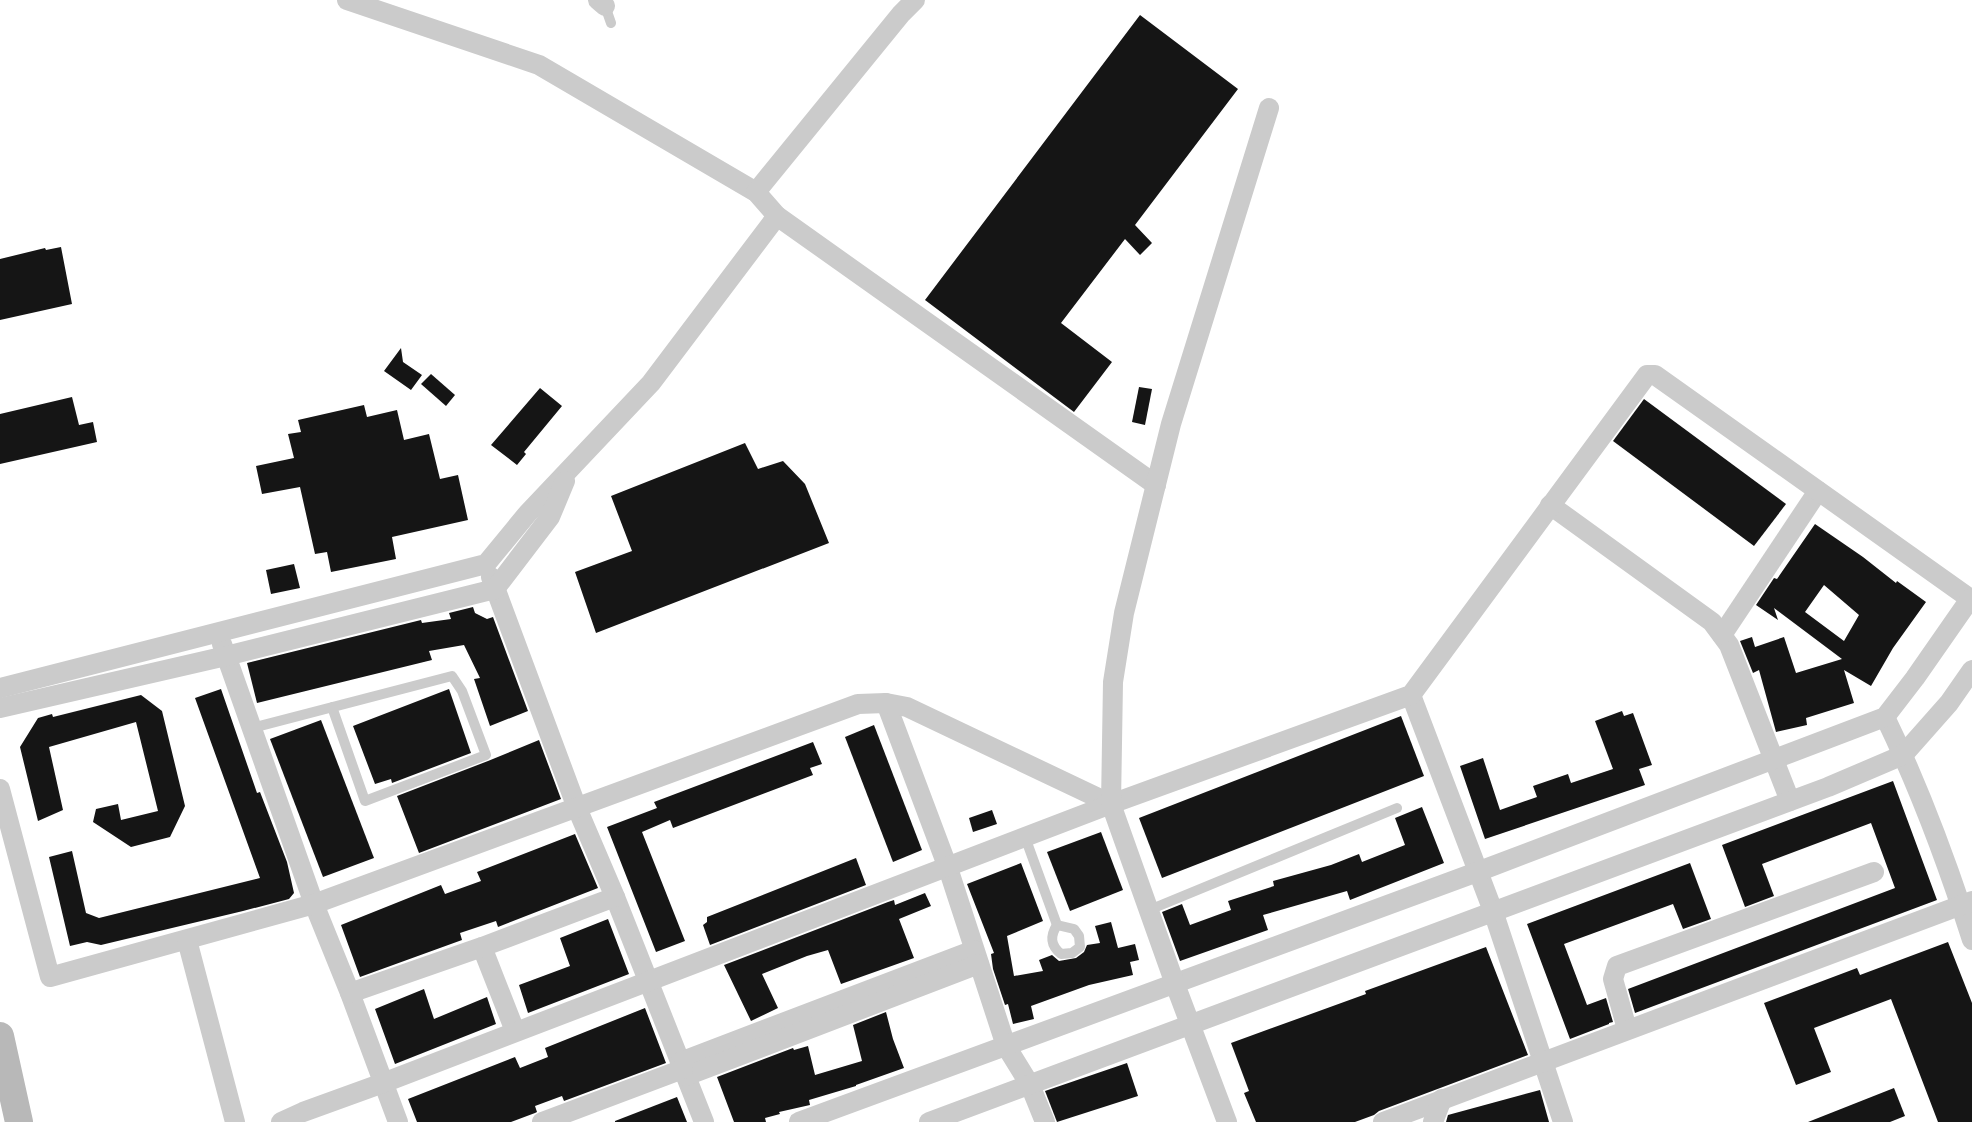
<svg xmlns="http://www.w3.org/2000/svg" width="1972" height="1122" viewBox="0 0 1972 1122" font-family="'Space Grotesk',sans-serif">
	<rect width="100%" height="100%" fill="#fff"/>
	<g fill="#151515" fill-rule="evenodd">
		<path d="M1140,15L1238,89L1135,225L1152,243L1140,255L1125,239L1061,323L1112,362L1074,412L925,300Z"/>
		<path d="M61,247L72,304L0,320V259L45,248L46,250Z"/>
		<path d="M401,348L403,362L422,375L411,390L384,371Z"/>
		<path d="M431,374L455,395L446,406L421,384Z"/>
		<path d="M1139,387L1152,389L1145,425L1132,422Z"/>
		<path d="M540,388L562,406L524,452L526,454L517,465L491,445Z"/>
		<path d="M72,397L79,425L93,422L97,442L0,464V414Z"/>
		<path d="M1644,399L1786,504L1754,546L1613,441Z"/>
		<path d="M364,405L367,417L397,410L404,440L429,434L440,479L458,475L468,520L392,537L396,559L331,572L327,552L315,554L300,487L262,494L256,466L294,458L288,434L301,432L298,420Z"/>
		<path d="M745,443L758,469L783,461L805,484L829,543L596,633L575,572L632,551L611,496Z"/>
		<path d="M1815,524L1863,557L1896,583L1897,581L1926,602L1893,648L1871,686L1844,670L1854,703L1806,718L1807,725L1776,732L1759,670L1753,673L1740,641L1752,637L1755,647L1784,637L1796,673L1842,659L1774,608L1778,620L1756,605L1774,578L1777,579ZM1824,585L1859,615L1844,641L1805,612Z"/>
		<path d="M294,564L300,588L271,594L266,570Z"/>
		<path d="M473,607L475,613L487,619L493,617L528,711L490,726L474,679L480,678L464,645L429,651L432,660L257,703L247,663L421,620L422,623L451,619L449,613Z"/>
		<path d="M221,689L257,793L260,792L287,862L294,893L289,899L243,911L101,945L87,942L70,946L49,857L72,851L86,913L99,918L260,878L195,698Z"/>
		<path d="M449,689L471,753L392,783L391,779L375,784L353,726Z"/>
		<path d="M141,695L162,711L185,806L170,837L131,847L93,822L96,809L118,804L121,820L158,811L136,722L49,747L63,810L38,821L20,747L38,718L52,714L53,717Z"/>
		<path d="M1622,711L1624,716L1633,713L1652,765L1639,769L1645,785L1485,839L1460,766L1483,758L1500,810L1537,797L1533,786L1568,774L1571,783L1613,769L1595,721Z"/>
		<path d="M1401,716L1424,776L1162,878L1139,818Z"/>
		<path d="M321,720L374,858L323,877L270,739Z"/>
		<path d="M874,725L922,850L893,862L845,737Z"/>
		<path d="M539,740L561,799L419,853L397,796L488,761Z"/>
		<path d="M813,742L822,764L810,768L813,775L673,828L670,820L642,832L685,941L656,952L607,827L657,808L654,802Z"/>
		<path d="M1893,781L1937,900L1635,1013L1628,989L1895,888L1871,823L1762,864L1774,896L1745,907L1722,845Z"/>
		<path d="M1422,807L1444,863L1350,900L1347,891L1263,915L1268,930L1180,961L1162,912L1182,904L1190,925L1231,910L1228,901L1274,886L1273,881L1331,865L1359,854L1362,862L1405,845L1395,818Z"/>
		<path d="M992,810L997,824L973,832L969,818Z"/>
		<path d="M1101,832L1123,890L1070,911L1047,852Z"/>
		<path d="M575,834L598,888L498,927L496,921L460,933L462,940L360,977L341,925L441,885L445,894L481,881L477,872Z"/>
		<path d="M856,858L866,885L710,945L703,925L707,922V917Z"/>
		<path d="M1021,863L1043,921L1007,936L1014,976L1043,971L1039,960L1052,955L1059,961L1076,958L1084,952L1087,945L1100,943L1095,926L1111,922L1118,948L1135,944L1139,960L1130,962L1133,975L1089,985L1031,1006L1034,1019L1013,1024L1008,1004L1005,1005L993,969L991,954L994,953L967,884Z"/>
		<path d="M1690,863L1711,919L1683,929L1673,904L1564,944L1587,1005L1606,998L1613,1022L1609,1023V1024L1570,1039L1527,924Z"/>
		<path d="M925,893L931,906L899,919L914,958L841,984L828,950L807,956L762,974L778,1008L751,1021L724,965L888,902L894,900L895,905Z"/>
		<path d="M608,919L629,974L528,1013L519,985L570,966L560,938Z"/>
		<path d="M1948,942L1972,1003V1122H1938L1891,999L1814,1028L1831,1072L1796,1085L1764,1003L1857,968L1860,975Z"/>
		<path d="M1486,947L1528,1055L1379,1111L1374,1115L1355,1122H1256L1244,1093L1249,1091L1231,1043L1366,994L1365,991Z"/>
		<path d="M424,989L434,1019L487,997L496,1024L395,1064L375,1009Z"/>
		<path d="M645,1008L666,1063L564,1101L562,1096L535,1106L537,1112L535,1113L511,1122H417L408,1099L515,1057L520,1068L548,1057L545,1048Z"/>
		<path d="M886,1012L893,1039L904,1068L856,1085V1086L809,1100L810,1105L779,1112L780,1114L765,1118L766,1122H734L717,1077L793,1048L794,1050L808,1046L815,1075L862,1061L853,1025Z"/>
		<path d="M1127,1063L1138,1096L1057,1122L1045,1091Z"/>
		<path d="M1894,1088L1905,1116L1890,1122H1808Z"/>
		<path d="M1540,1090L1549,1122H1446L1448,1115Z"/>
		<path d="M677,1097L687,1122H615V1121Z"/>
	</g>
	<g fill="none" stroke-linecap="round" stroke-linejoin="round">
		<g stroke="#cbcbcb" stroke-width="10">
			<path d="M604,3L611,23"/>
			<path d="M252,728L452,676L462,691L486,755L365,801L332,707"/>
			<path d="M1025,837L1057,925"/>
			<path d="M1149,910L1397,808"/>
			<path d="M1057,925L1074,929L1079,936L1080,947L1072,953L1061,954C1050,945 1050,936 1057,925Z"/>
		</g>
		<g stroke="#cbcbcb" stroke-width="20">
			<path d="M347,0L539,65L756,192L777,216"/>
			<path d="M598,0L605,6"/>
			<path d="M756,192L901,14L915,0"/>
			<path d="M1550,505L1712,622L1729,645L1790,801"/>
			<path d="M491,577L577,808L615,897L704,1122"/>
			<path d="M1722,635L1818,491"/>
			<path d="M222,644L314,904L350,993L398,1122"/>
			<path d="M0,688L486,564L528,513L651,383L777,216L1156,485"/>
			<path d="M1411,695L1493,911L1563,1122"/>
			<path d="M886,703L948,868L1006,1046L1030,1085L1045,1122"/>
			<path d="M0,708L226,656L495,589L550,517L565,481"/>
			<path d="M1885,717C1919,787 1948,865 1972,940"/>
			<path d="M0,789L50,977L314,904L858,704L886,703L907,707L1111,804"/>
			<path d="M187,940L235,1122"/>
			<path d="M482,947L515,1031"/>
			<path d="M350,993L482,947L615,897"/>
			<path d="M1627,1029L1613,979L1617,966L1874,872"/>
			<path d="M680,1062L974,950"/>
			<path d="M686,1076L979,964"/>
			<path d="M281,1122L303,1112L383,1083L1111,804L1411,695L1647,375H1655L1972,600"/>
			<path d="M542,1122L683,1069"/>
			<path d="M799,1122L1477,872L1885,717L1915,678L1970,599"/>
			<path d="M929,1122L1828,787L1903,755L1949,703L1972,670"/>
			<path d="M1227,1122L1175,984L1111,804L1113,682L1124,613L1171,424L1269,108"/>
			<path d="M1383,1122L1972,901"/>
			<path d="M1433,1122L1442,1099"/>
		</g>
		<path stroke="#b8b8b8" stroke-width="28" d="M0,1036L19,1122"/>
	</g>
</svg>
